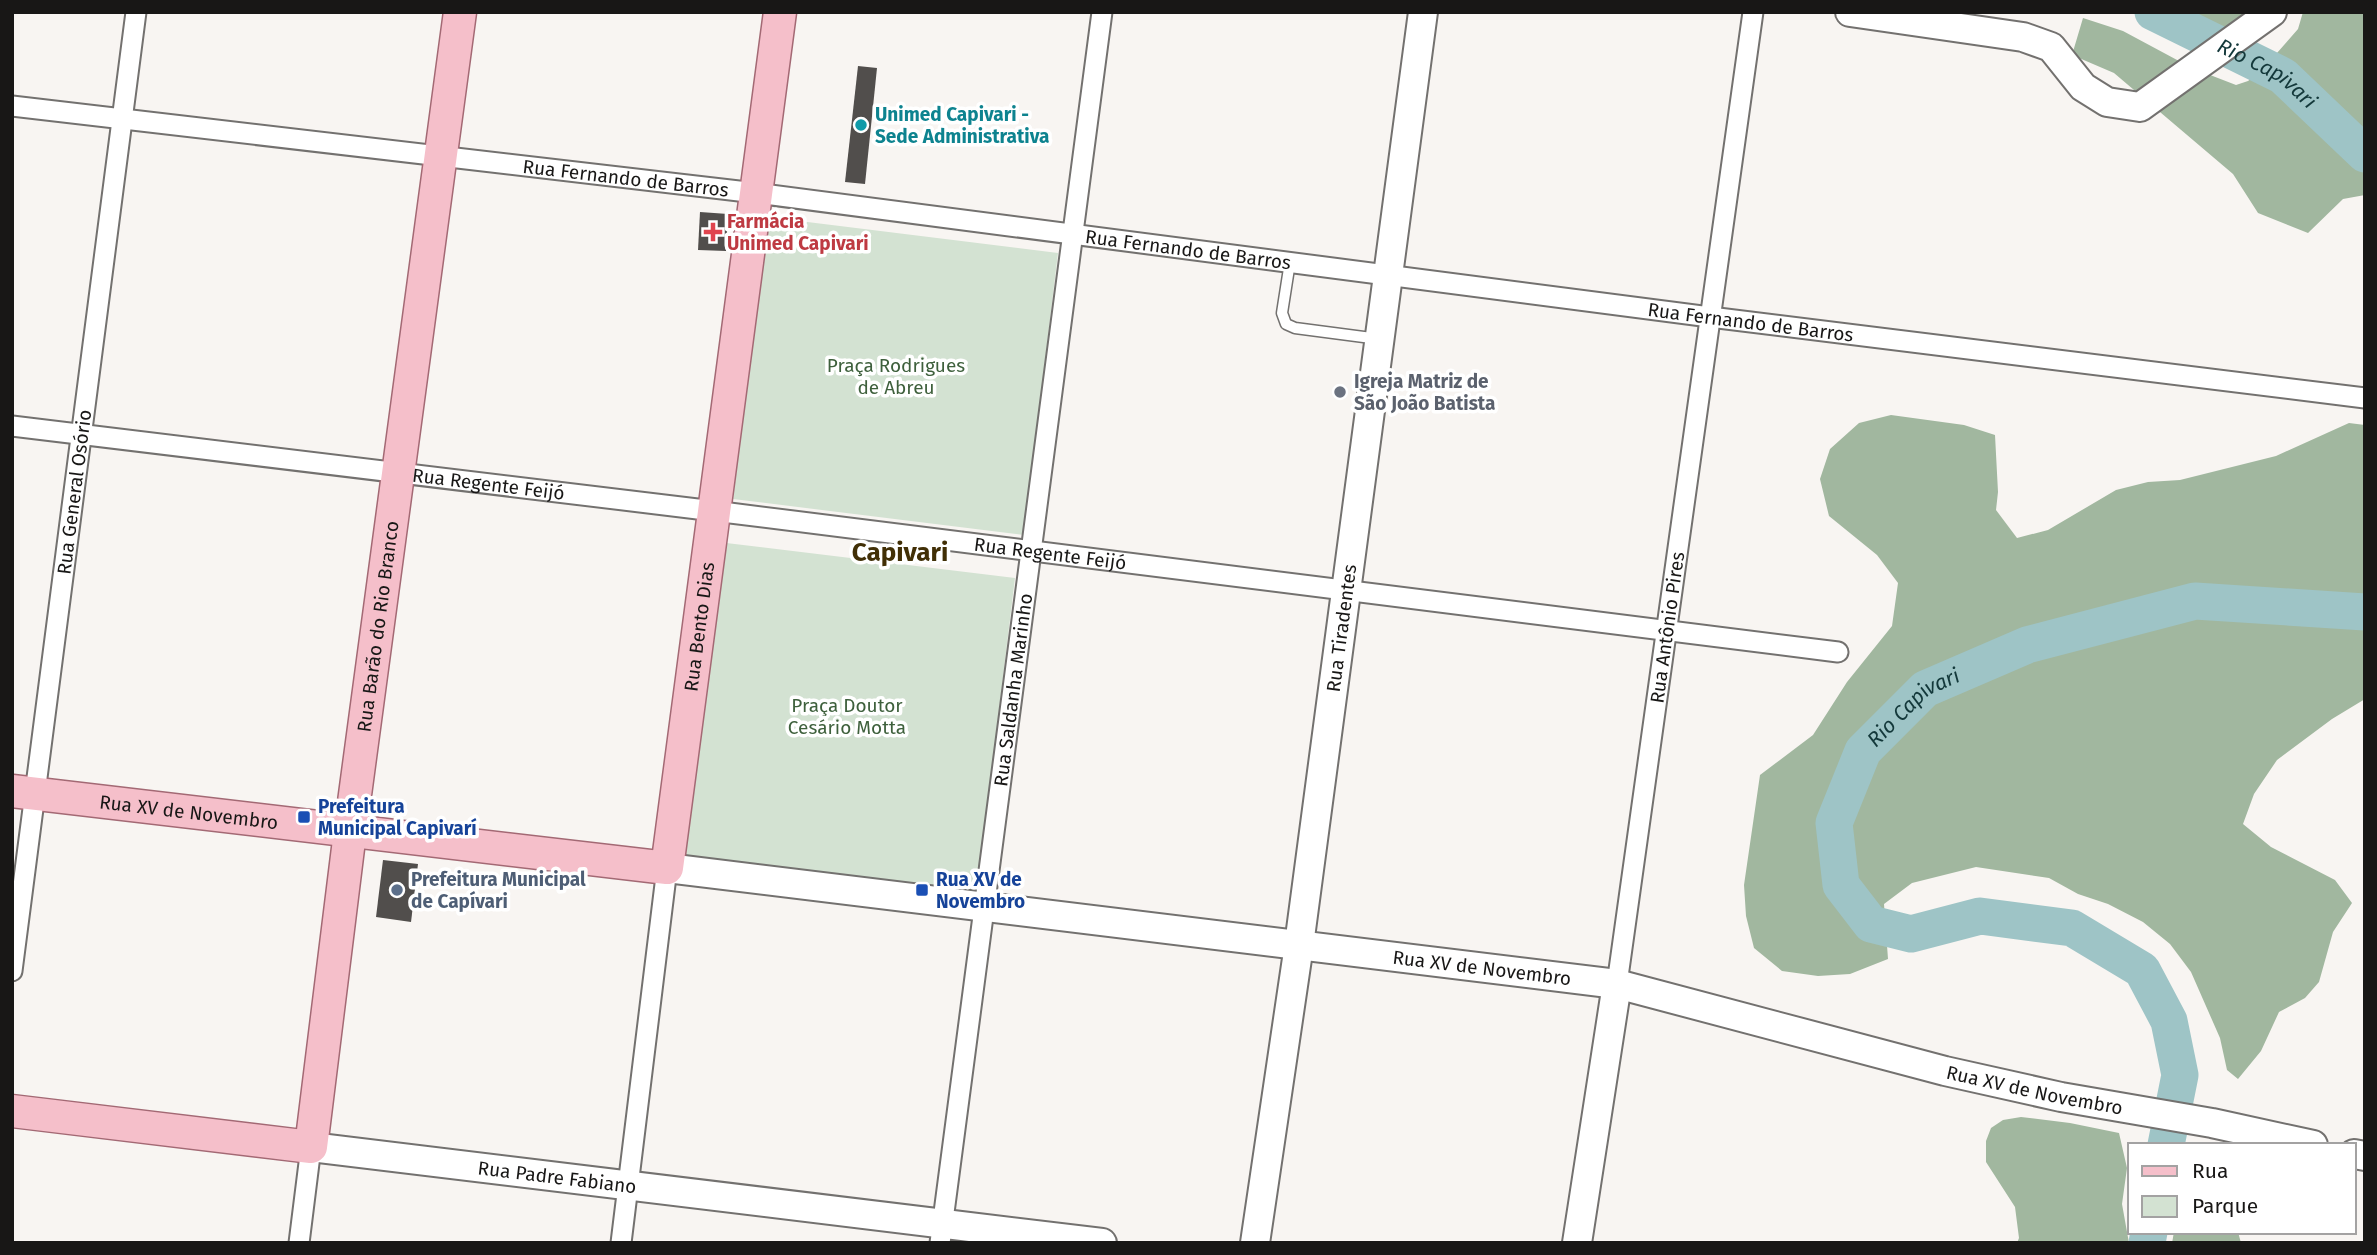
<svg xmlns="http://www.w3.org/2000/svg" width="2377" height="1255" viewBox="0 0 2377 1255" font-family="'Fira Sans',sans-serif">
	<rect width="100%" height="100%" fill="#f8f5f2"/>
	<g fill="#d3e2d2">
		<path d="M767,217L1058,253L1024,535L733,499Z"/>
		<path d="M718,542L1015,578L977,892L680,854Z"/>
	</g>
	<g fill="#a1b79f">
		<path d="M2149,12H2276L2248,37L2214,36Z"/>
		<path d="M2303,12H2365V195L2343,199L2308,233L2258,213L2233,174L2114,73L2072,55L2083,18L2123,31L2192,68L2236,85L2248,81L2262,70L2298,29Z"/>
		<path d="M1891,415L1964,425L1995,435L1998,492L1996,510L2017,538L2048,530L2116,490L2148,482L2180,480L2276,456L2349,423L2365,425V699L2332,719L2277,760L2254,794L2243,824L2271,847L2335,880L2352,903L2333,932L2319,982L2305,998L2279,1012L2261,1051L2238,1079L2227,1070L2220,1038L2191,972L2170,944L2143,922L2108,904L2078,894L2049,878L1976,867L1912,883L1884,904L1888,959L1850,974L1818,976L1782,971L1754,948L1746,916L1744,885L1760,775L1813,735L1847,682L1892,626L1898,583L1877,555L1829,516L1820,479L1830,449L1859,423Z"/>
		<path d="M2021,1117L2070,1123L2119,1133L2127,1168L2122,1204L2129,1243H2017L2019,1238L2015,1207L1986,1162V1141L1991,1128L2003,1120Z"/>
		<path d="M2174,1232H2238L2241,1243H2172Z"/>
	</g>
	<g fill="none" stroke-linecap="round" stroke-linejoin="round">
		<g stroke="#9ec4c6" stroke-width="37">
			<path id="s1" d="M2153,12L2283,76L2365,154"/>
			<path id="s2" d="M2166,1145L2180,1075L2169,1021L2142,970L2072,928L1980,916L1911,934L1871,924L1841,885L1834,823L1863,751L1925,689L2027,645L2195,601L2365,612"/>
			<path d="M2147,1243L2149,1232"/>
		</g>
	</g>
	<g fill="#514e4c">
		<path d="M858,66L877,68L865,184L845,182Z"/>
		<path d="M700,212L728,214L726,251L698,250Z"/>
		<path d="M383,860L418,864L411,922L376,917Z"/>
	</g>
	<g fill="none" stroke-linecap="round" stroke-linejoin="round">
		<defs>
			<path id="lane" d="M1290,262L1282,313L1286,324L1295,328L1379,339"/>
			<g id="street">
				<path id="s3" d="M12,106L756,193L1710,317L2365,398"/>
				<path id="s4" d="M12,426L714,511L1838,652"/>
				<path id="s5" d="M12,971L136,12"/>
				<path id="s6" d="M1617,984L1753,12"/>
				<path d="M299,1243L311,1147"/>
				<path d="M621,1243L667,868"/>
				<path id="s7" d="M940,1243L1102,12"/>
			</g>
			<g id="secondary">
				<path d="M1850,12L2023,37L2051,47L2083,87L2107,102L2140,107L2272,12"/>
				<path id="s8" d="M667,868L1617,984L1945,1071L2061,1097L2212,1123L2313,1145"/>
				<path id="s9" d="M311,1147L1102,1243"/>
				<path d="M2354,1154L2365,1156"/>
				<path id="s10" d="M1255,1243L1299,945L1423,12"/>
				<path d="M1577,1243L1617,984"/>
			</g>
			<g id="primary">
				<path id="s11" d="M12,791L667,868L780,12"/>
				<path id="s12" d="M12,1111L311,1147L350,832L460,12"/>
			</g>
		</defs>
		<use href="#lane" stroke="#73716f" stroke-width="13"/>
		<use href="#street" stroke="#73716f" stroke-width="23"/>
		<use href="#secondary" stroke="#73716f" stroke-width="32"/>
		<use href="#primary" stroke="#a36974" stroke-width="35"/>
		<use href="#lane" stroke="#fff" stroke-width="10"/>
		<use href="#street" stroke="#fff" stroke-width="19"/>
		<use href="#secondary" stroke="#fff" stroke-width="28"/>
		<use href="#primary" stroke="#f5bfca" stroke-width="32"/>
	</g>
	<circle fill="#0f9aa8" stroke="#fff" stroke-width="2.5" cx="861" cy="125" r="7"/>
	<path fill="#e0444e" stroke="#fff" stroke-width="2.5" d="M709.5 221.5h7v7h7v7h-7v7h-7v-7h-7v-7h7z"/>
	<circle fill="#6b7280" stroke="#fff" stroke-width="2.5" cx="1340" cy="392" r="7"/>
	<g fill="#1a4fb4" stroke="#fff" stroke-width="2.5">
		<rect x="297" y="810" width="14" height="14" rx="3.5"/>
		<rect x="915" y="883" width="14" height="14" rx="3.5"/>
	</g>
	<circle fill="#5c6f8a" stroke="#fff" stroke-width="2.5" cx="397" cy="890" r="7"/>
	<g text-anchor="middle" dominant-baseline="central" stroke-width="7" stroke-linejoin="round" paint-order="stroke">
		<g font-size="19" font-weight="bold" fill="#0d838f" stroke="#fff" text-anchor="start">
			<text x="875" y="114">Unimed Capivari -<tspan x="875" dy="22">Sede Administrativa</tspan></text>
		</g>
		<g font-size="19" fill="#181716" stroke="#fff">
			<text stroke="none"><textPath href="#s3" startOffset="618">Rua Fernando de Barros</textPath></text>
			<text stroke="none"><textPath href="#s3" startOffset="1185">Rua Fernando de Barros</textPath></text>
			<text stroke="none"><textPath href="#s3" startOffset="1752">Rua Fernando de Barros</textPath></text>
			<text stroke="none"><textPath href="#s4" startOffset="480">Rua Regente Feijó</textPath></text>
			<text stroke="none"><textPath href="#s5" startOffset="483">Rua General Osório</textPath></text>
			<text stroke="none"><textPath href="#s4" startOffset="1046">Rua Regente Feijó</textPath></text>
			<text stroke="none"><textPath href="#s12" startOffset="826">Rua Barão do Rio Branco</textPath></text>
			<text stroke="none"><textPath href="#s11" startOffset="903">Rua Bento Dias</textPath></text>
			<text stroke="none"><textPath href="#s10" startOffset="621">Rua Tiradentes</textPath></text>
			<text stroke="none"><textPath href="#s6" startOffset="360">Rua Antônio Pires</textPath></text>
			<text stroke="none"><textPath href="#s7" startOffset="558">Rua Saldanha Marinho</textPath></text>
			<text stroke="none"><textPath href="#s11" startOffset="178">Rua XV de Novembro</textPath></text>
			<text stroke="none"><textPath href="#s8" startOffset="821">Rua XV de Novembro</textPath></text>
			<text stroke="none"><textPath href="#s8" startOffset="1388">Rua XV de Novembro</textPath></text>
			<text stroke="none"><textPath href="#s9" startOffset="248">Rua Padre Fabiano</textPath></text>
		</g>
		<g font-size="19" font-weight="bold" fill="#be3a42" stroke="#fff" text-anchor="start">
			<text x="727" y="221">Farmácia<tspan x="727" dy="22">Unimed Capivari</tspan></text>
		</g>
		<g font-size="19" fill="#3e603c" stroke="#fff">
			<text x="896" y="365">Praça Rodrigues<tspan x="896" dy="22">de Abreu</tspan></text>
			<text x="847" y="705">Praça Doutor<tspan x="847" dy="22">Cesário Motta</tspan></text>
		</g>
		<g font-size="19" font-weight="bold" fill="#5b616d" stroke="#fff" text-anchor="start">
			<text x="1354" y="381">Igreja Matriz de<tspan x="1354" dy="22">São João Batista</tspan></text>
		</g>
		<g font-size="19" font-weight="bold" fill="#164399" stroke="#fff" text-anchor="start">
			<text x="318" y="806">Prefeitura<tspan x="318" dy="22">Municipal Capivarí</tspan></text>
			<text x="936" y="879">Rua XV de<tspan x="936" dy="22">Novembro</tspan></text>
		</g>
		<g font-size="19" font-weight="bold" fill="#4e5e75" stroke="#fff" text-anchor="start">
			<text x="411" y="879">Prefeitura Municipal<tspan x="411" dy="22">de Capívari</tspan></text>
		</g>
		<g font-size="21" font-style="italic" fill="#13383a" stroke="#fff">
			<text stroke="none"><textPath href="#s1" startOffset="130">Rio Capivari</textPath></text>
			<text stroke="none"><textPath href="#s2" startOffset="728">Rio Capivari</textPath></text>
		</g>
		<g font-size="26" font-weight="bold" fill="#412f06" stroke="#fff">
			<text x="900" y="552">Capivari</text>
		</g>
	</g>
	<rect width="2377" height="1255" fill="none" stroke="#181716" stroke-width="28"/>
	<rect x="2128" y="1143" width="228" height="91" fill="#ffffff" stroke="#a3a2a2" stroke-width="2"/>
	<rect x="2142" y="1166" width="35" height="10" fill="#f5bfca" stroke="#a3a2a2" stroke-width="2"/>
	<text x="2192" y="1178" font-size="21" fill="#181716">Rua</text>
	<rect x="2142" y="1196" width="35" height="21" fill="#d3e2d2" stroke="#a3a2a2" stroke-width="2"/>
	<text x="2192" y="1213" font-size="21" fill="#181716">Parque</text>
</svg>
